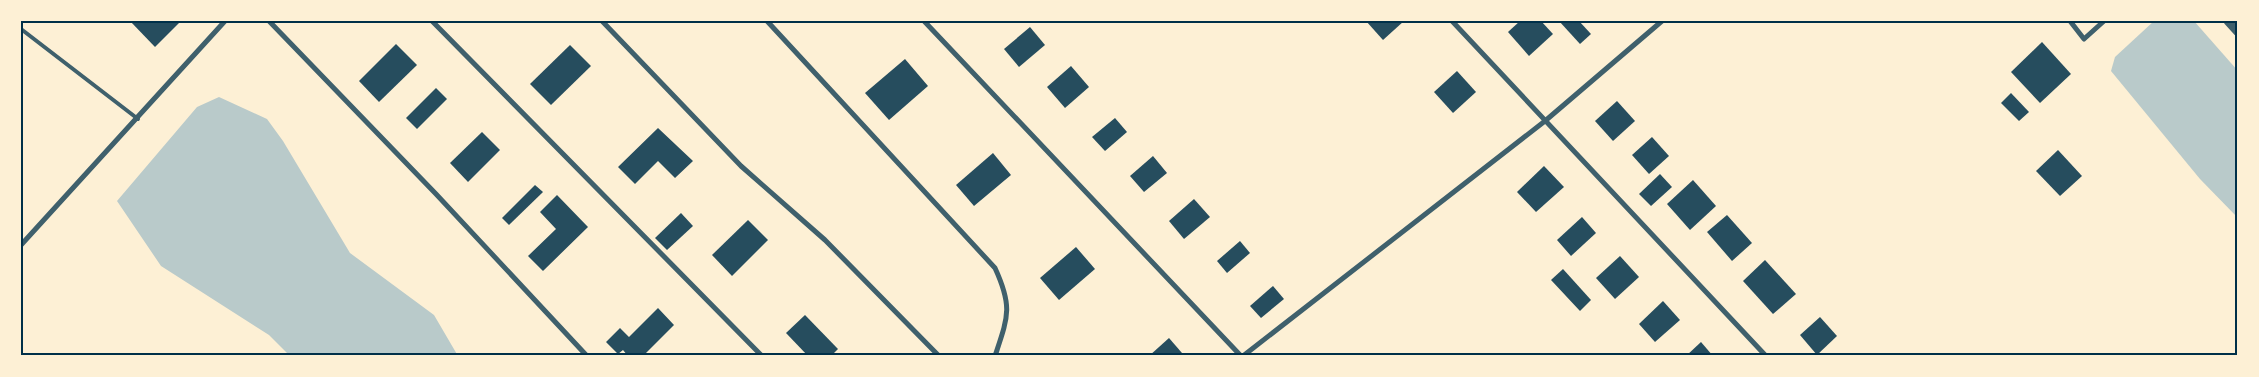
<svg xmlns="http://www.w3.org/2000/svg" width="2259" height="377" viewBox="0 0 2259 377" font-family="'Nunito Sans',sans-serif">
	<rect width="100%" height="100%" fill="#fdf0d5"/>
	<g fill="#b9caca">
		<path d="M2154,21H2194L2238,71V218L2200,179L2111,71L2115,57Z"/>
		<path d="M219,97L267,119L283,141L350,253L434,315L458,356H290L269,335L161,266L117,201L197,107Z"/>
	</g>
	<g fill="#264d5e">
		<path d="M130,21H181L155,47Z"/>
		<path d="M1366,21H1404L1383,40Z"/>
		<path d="M1520,21H1541L1553,34L1529,56L1508,32Z"/>
		<path d="M1559,21H1579L1591,34L1580,44Z"/>
		<path d="M1030,27L1045,45L1019,67L1004,49Z"/>
		<path d="M2042,42L2071,74L2040,103L2011,72Z"/>
		<path d="M396,44L417,65L379,102L359,81Z"/>
		<path d="M570,45L591,66L551,105L530,84Z"/>
		<path d="M905,59L928,86L889,120L865,93Z"/>
		<path d="M1071,66L1089,87L1065,108L1047,87Z"/>
		<path d="M1457,71L1476,92L1453,113L1434,92Z"/>
		<path d="M436,88L447,99L417,129L406,118Z"/>
		<path d="M2011,93L2029,112L2019,121L2001,103Z"/>
		<path d="M1617,101L1635,121L1613,141L1595,121Z"/>
		<path d="M1115,118L1127,132L1105,151L1092,137Z"/>
		<path d="M658,128L693,161L675,178L658,161L635,184L618,167Z"/>
		<path d="M482,132L500,150L468,182L450,163Z"/>
		<path d="M1652,137L1669,156L1649,174L1632,155Z"/>
		<path d="M2058,150L2082,176L2060,196L2036,171Z"/>
		<path d="M993,153L1011,175L974,206L956,185Z"/>
		<path d="M1153,156L1167,173L1144,192L1130,176Z"/>
		<path d="M1544,166L1564,187L1536,212L1517,192Z"/>
		<path d="M1660,174L1672,187L1651,206L1639,194Z"/>
		<path d="M1693,180L1716,206L1690,230L1667,204Z"/>
		<path d="M535,185L543,192L509,225L502,218Z"/>
		<path d="M557,195L588,227L543,271L528,256L556,229L540,212Z"/>
		<path d="M1194,199L1210,217L1184,239L1169,221Z"/>
		<path d="M681,213L693,226L667,250L655,238Z"/>
		<path d="M1727,215L1752,243L1732,261L1707,232Z"/>
		<path d="M1582,217L1596,233L1571,256L1557,240Z"/>
		<path d="M748,220L768,240L732,276L712,255Z"/>
		<path d="M1240,241L1250,253L1227,273L1217,261Z"/>
		<path d="M1076,247L1095,269L1059,300L1040,278Z"/>
		<path d="M1620,256L1639,277L1615,299L1596,278Z"/>
		<path d="M1765,260L1796,294L1773,314L1743,281Z"/>
		<path d="M1563,269L1591,300L1580,311L1551,280Z"/>
		<path d="M1273,286L1284,299L1261,318L1250,306Z"/>
		<path d="M1663,301L1680,320L1655,342L1639,324Z"/>
		<path d="M658,308L674,325L643,356H628L623,350L618,354L606,342L620,328L629,337Z"/>
		<path d="M805,315L838,349L831,356H808L786,333Z"/>
		<path d="M1820,317L1837,336L1817,355L1800,335Z"/>
		<path d="M1169,338L1182,353L1179,356H1149Z"/>
		<path d="M1701,342L1713,356H1686Z"/>
	</g>
	<g fill="none" stroke-linecap="round" stroke-linejoin="round">
		<path stroke="#3f606c" stroke-width="4" d="M21,29L138,119"/>
		<g stroke="#3f606c" stroke-width="5">
			<path d="M269,21L436,194L587,356"/>
			<path d="M432,21L762,356"/>
			<path d="M602,21L741,166L825,240L939,356"/>
			<path d="M767,21L995,268C1013,307 1008,317 995,356"/>
			<path d="M924,21L1241,356"/>
			<path d="M1452,21L1766,356"/>
			<path d="M2070,21L2084,39L2104,21"/>
			<path d="M21,245L225,21"/>
			<path d="M1243,356L1545,121L1662,21"/>
		</g>
		<path stroke="#3f606c" stroke-width="9" d="M2228,21L2238,32"/>
	</g>
	<rect width="2259" height="377" fill="none" stroke="#fdf0d5" stroke-width="45"/>
	<rect x="22" y="22" width="2214" height="332" fill="none" stroke="#003049" stroke-width="2"/>
</svg>
